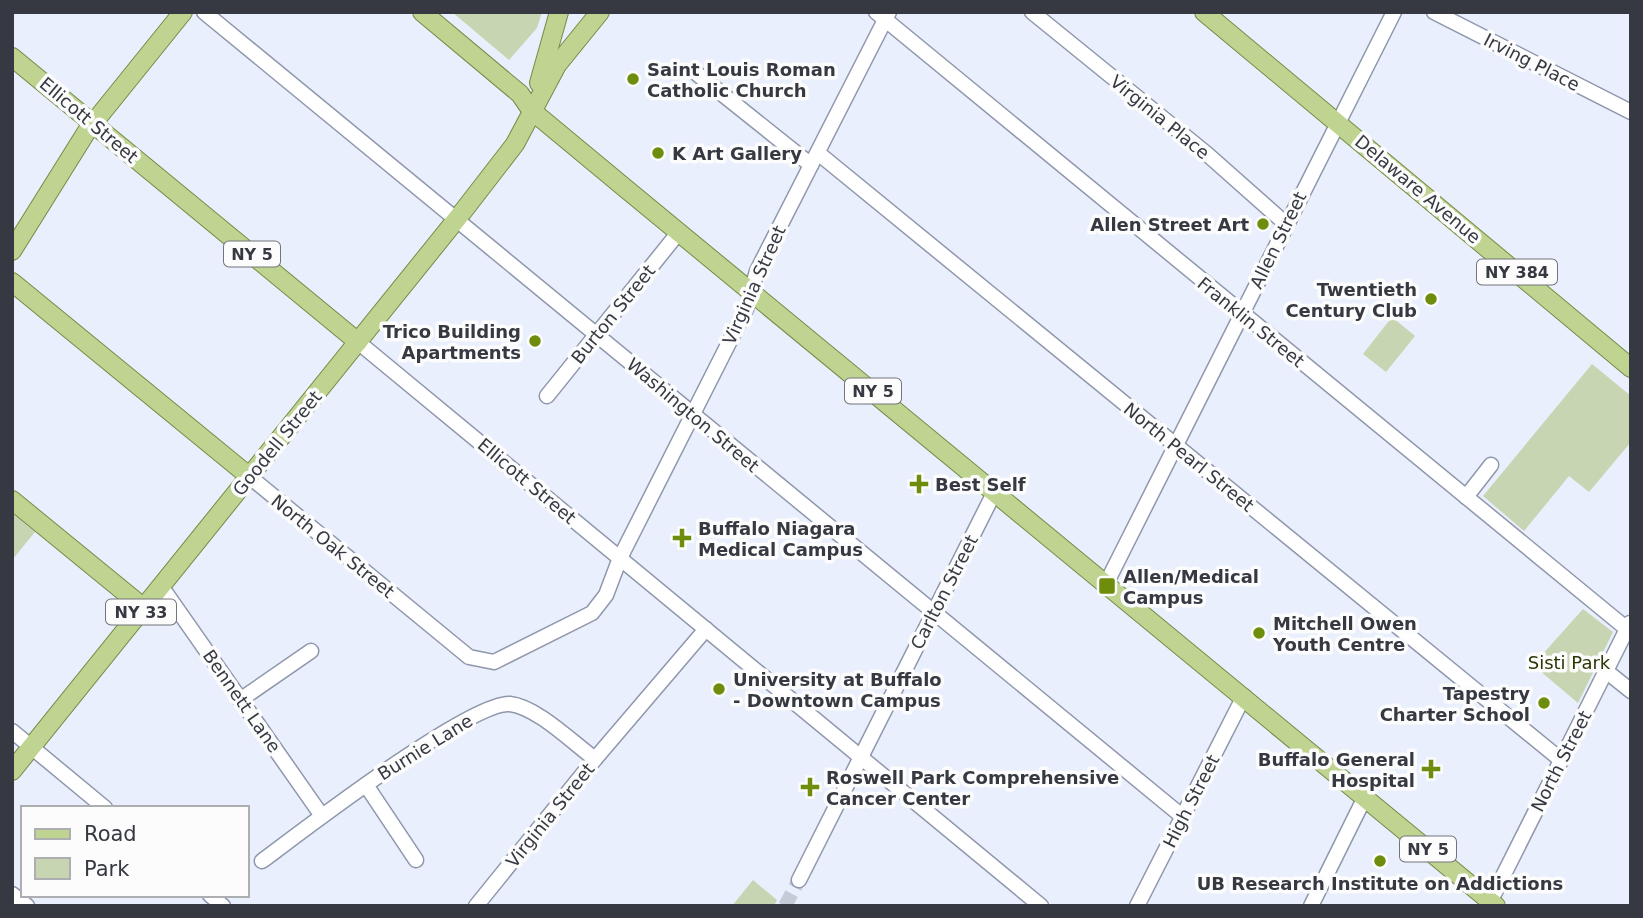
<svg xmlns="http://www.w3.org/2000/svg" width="1643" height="918" viewBox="0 0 1643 918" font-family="'DejaVu Sans',sans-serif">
	<rect width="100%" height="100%" fill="#e9effc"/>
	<g fill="#c8d5b2">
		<path d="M452,12H542L537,28L509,60Z"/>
		<path d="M1392,317L1415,336L1386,372L1363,354Z"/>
		<path d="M1592,364L1631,396V442L1589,492L1569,476L1524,531L1483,496Z"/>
		<path d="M12,513L35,532L12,560Z"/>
		<path d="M1583,609L1613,632L1578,703L1533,665Z"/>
		<path d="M753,880L777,900L774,906H732Z"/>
	</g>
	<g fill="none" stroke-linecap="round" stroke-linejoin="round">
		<path stroke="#c5cbd7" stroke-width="14" stroke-dasharray="14 7" stroke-linecap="butt" d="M785,906L799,880"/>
		<defs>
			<g id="minor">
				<path d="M204,12L1183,817"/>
				<path d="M876,12L1627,629"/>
				<path d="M1032,12L1207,154L1286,224"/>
				<path d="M1434,12L1631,112"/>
				<path d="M696,73L811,165"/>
				<path d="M818,153L1561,760"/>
				<path d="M358,342L1041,906"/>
				<path d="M547,396L679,232"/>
				<path d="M250,477L469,657L494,662L592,613L606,595L620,558L746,309L757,271L889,12"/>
				<path d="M1466,497L1491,465"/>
				<path d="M1107,582L1394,12"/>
				<path d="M161,586L322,816"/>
				<path d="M1606,671L1631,691"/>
				<path d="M240,700L311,651"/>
				<path d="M12,731L105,808"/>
				<path d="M366,785L416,860"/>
				<path d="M262,861C301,832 471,701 510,704C537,707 573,743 595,759"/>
				<path d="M799,880L995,491"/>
				<path d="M12,894L27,906"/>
				<path d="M210,895L223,906"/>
				<path d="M476,906L595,759L706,629"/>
				<path d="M1137,906L1244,696"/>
				<path d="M1311,906L1365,797"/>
				<path d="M1488,906L1630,623"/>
			</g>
			<g id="major">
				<path d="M422,12L520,94L531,110L625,188L1496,906"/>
				<path d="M1204,12L1631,368"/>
				<path d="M12,57L358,342"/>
				<path d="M539,83L559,12"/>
				<path d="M12,251L87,131L183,12"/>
				<path d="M12,282L250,477"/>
				<path d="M12,500L144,608"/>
				<path d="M12,771L464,210L515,144L557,65L600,12"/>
			</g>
		</defs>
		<use href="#minor" stroke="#8f97ac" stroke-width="17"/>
		<use href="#major" stroke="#748b46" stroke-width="20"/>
		<use href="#minor" stroke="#fff" stroke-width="14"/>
		<use href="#major" stroke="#c0d491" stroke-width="18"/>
	</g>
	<g fill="#6e8d0d" stroke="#fcfcfc" stroke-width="2.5">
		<circle cx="633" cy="79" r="7"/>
		<circle cx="658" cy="153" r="7"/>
		<circle cx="1263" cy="224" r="7"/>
		<circle cx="1431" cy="299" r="7"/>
		<circle cx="535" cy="341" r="7"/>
		<path d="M915.5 473.5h7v7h7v7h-7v7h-7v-7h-7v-7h7z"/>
		<path d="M678.5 527.5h7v7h7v7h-7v7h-7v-7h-7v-7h7z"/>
		<rect x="1098" y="577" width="18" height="18" rx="3.5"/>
		<circle cx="1259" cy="633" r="7"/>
		<circle cx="719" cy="689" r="7"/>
		<circle cx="1544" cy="703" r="7"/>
		<path d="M1427.5 758.5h7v7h7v7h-7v7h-7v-7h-7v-7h7z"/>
		<path d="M806.5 776.5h7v7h7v7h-7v7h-7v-7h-7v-7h7z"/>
		<circle cx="1380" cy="861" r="7"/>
	</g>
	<g text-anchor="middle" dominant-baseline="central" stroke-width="7" stroke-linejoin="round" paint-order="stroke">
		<g fill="#fcfcfc" stroke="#71747a" stroke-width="2">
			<rect x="224" y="241.5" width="56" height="25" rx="5"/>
			<rect x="1477" y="259.5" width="80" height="25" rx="5"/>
			<rect x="845" y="378.5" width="56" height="25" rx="5"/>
			<rect x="106" y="599.5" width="70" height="25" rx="5"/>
			<rect x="1400" y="836.5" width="56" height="25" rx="5"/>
		</g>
		<g font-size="16" font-weight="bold" fill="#363942">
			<text x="252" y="254">NY 5</text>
			<text x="1517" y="272">NY 384</text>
			<text x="873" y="391">NY 5</text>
			<text x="141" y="612">NY 33</text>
			<text x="1428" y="849">NY 5</text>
		</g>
		<g font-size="18" fill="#363942" stroke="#fcfcfc">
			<text transform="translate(1532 62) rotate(27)">Irving Place</text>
			<text transform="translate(1160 117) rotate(39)">Virginia Place</text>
			<text transform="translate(89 120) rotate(40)">Ellicott Street</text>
			<text transform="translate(1418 189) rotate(40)">Delaware Avenue</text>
			<text transform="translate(1278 240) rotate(-64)">Allen Street</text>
			<text transform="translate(754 285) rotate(-66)">Virginia Street</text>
			<text transform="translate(613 314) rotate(-51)">Burton Street</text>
			<text transform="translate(1251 322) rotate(39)">Franklin Street</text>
			<text transform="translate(693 415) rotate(40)">Washington Street</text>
			<text transform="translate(277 443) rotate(-51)">Goodell Street</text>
			<text transform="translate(1189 457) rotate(39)">North Pearl Street</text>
			<text transform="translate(527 481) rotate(40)">Ellicott Street</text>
			<text transform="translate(333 546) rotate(39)">North Oak Street</text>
			<text transform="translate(944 592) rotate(-63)">Carlton Street</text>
			<text transform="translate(242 701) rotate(55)">Bennett Lane</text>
			<text transform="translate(425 747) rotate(-32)">Burnie Lane</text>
			<text transform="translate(1561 761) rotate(-63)">North Street</text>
			<text transform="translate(1191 801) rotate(-63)">High Street</text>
			<text transform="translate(550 815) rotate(-51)">Virginia Street</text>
		</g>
		<g font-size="18" font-weight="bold" fill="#363942" stroke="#fcfcfc" text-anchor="start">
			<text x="647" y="69">Saint Louis Roman<tspan x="647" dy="21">Catholic Church</tspan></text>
			<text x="672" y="153">K Art Gallery</text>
			<text x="1249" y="224" text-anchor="end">Allen Street Art</text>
			<text x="1417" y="289" text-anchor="end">Twentieth<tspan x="1417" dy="21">Century Club</tspan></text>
			<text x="521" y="331" text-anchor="end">Trico Building<tspan x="521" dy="21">Apartments</tspan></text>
			<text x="935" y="484">Best Self</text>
			<text x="698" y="528">Buffalo Niagara<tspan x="698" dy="21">Medical Campus</tspan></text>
			<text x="1123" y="576">Allen/Medical<tspan x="1123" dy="21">Campus</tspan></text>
			<text x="1273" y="623">Mitchell Owen<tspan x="1273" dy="21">Youth Centre</tspan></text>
			<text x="733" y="679">University at Buffalo<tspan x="733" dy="21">- Downtown Campus</tspan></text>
			<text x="1530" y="693" text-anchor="end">Tapestry<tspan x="1530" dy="21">Charter School</tspan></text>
			<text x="1415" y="759" text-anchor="end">Buffalo General<tspan x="1415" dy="21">Hospital</tspan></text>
			<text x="826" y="777">Roswell Park Comprehensive<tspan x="826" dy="21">Cancer Center</tspan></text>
			<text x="1380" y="883" text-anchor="middle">UB Research Institute on Addictions</text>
		</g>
		<g font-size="18" fill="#293604" stroke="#fcfcfc">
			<text x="1569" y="662">Sisti Park</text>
		</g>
	</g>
	<rect width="1643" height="918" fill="none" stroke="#363942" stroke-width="28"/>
	<rect x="21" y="806" width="228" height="91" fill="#fcfcfc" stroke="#adaeb2" stroke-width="2"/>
	<rect x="35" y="829" width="35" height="10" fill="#c0d491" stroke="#adaeb2" stroke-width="2"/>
	<text x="84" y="841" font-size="21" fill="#363942">Road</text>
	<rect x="35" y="858" width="35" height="21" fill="#c8d5b2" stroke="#adaeb2" stroke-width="2"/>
	<text x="84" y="876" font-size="21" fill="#363942">Park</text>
</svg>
